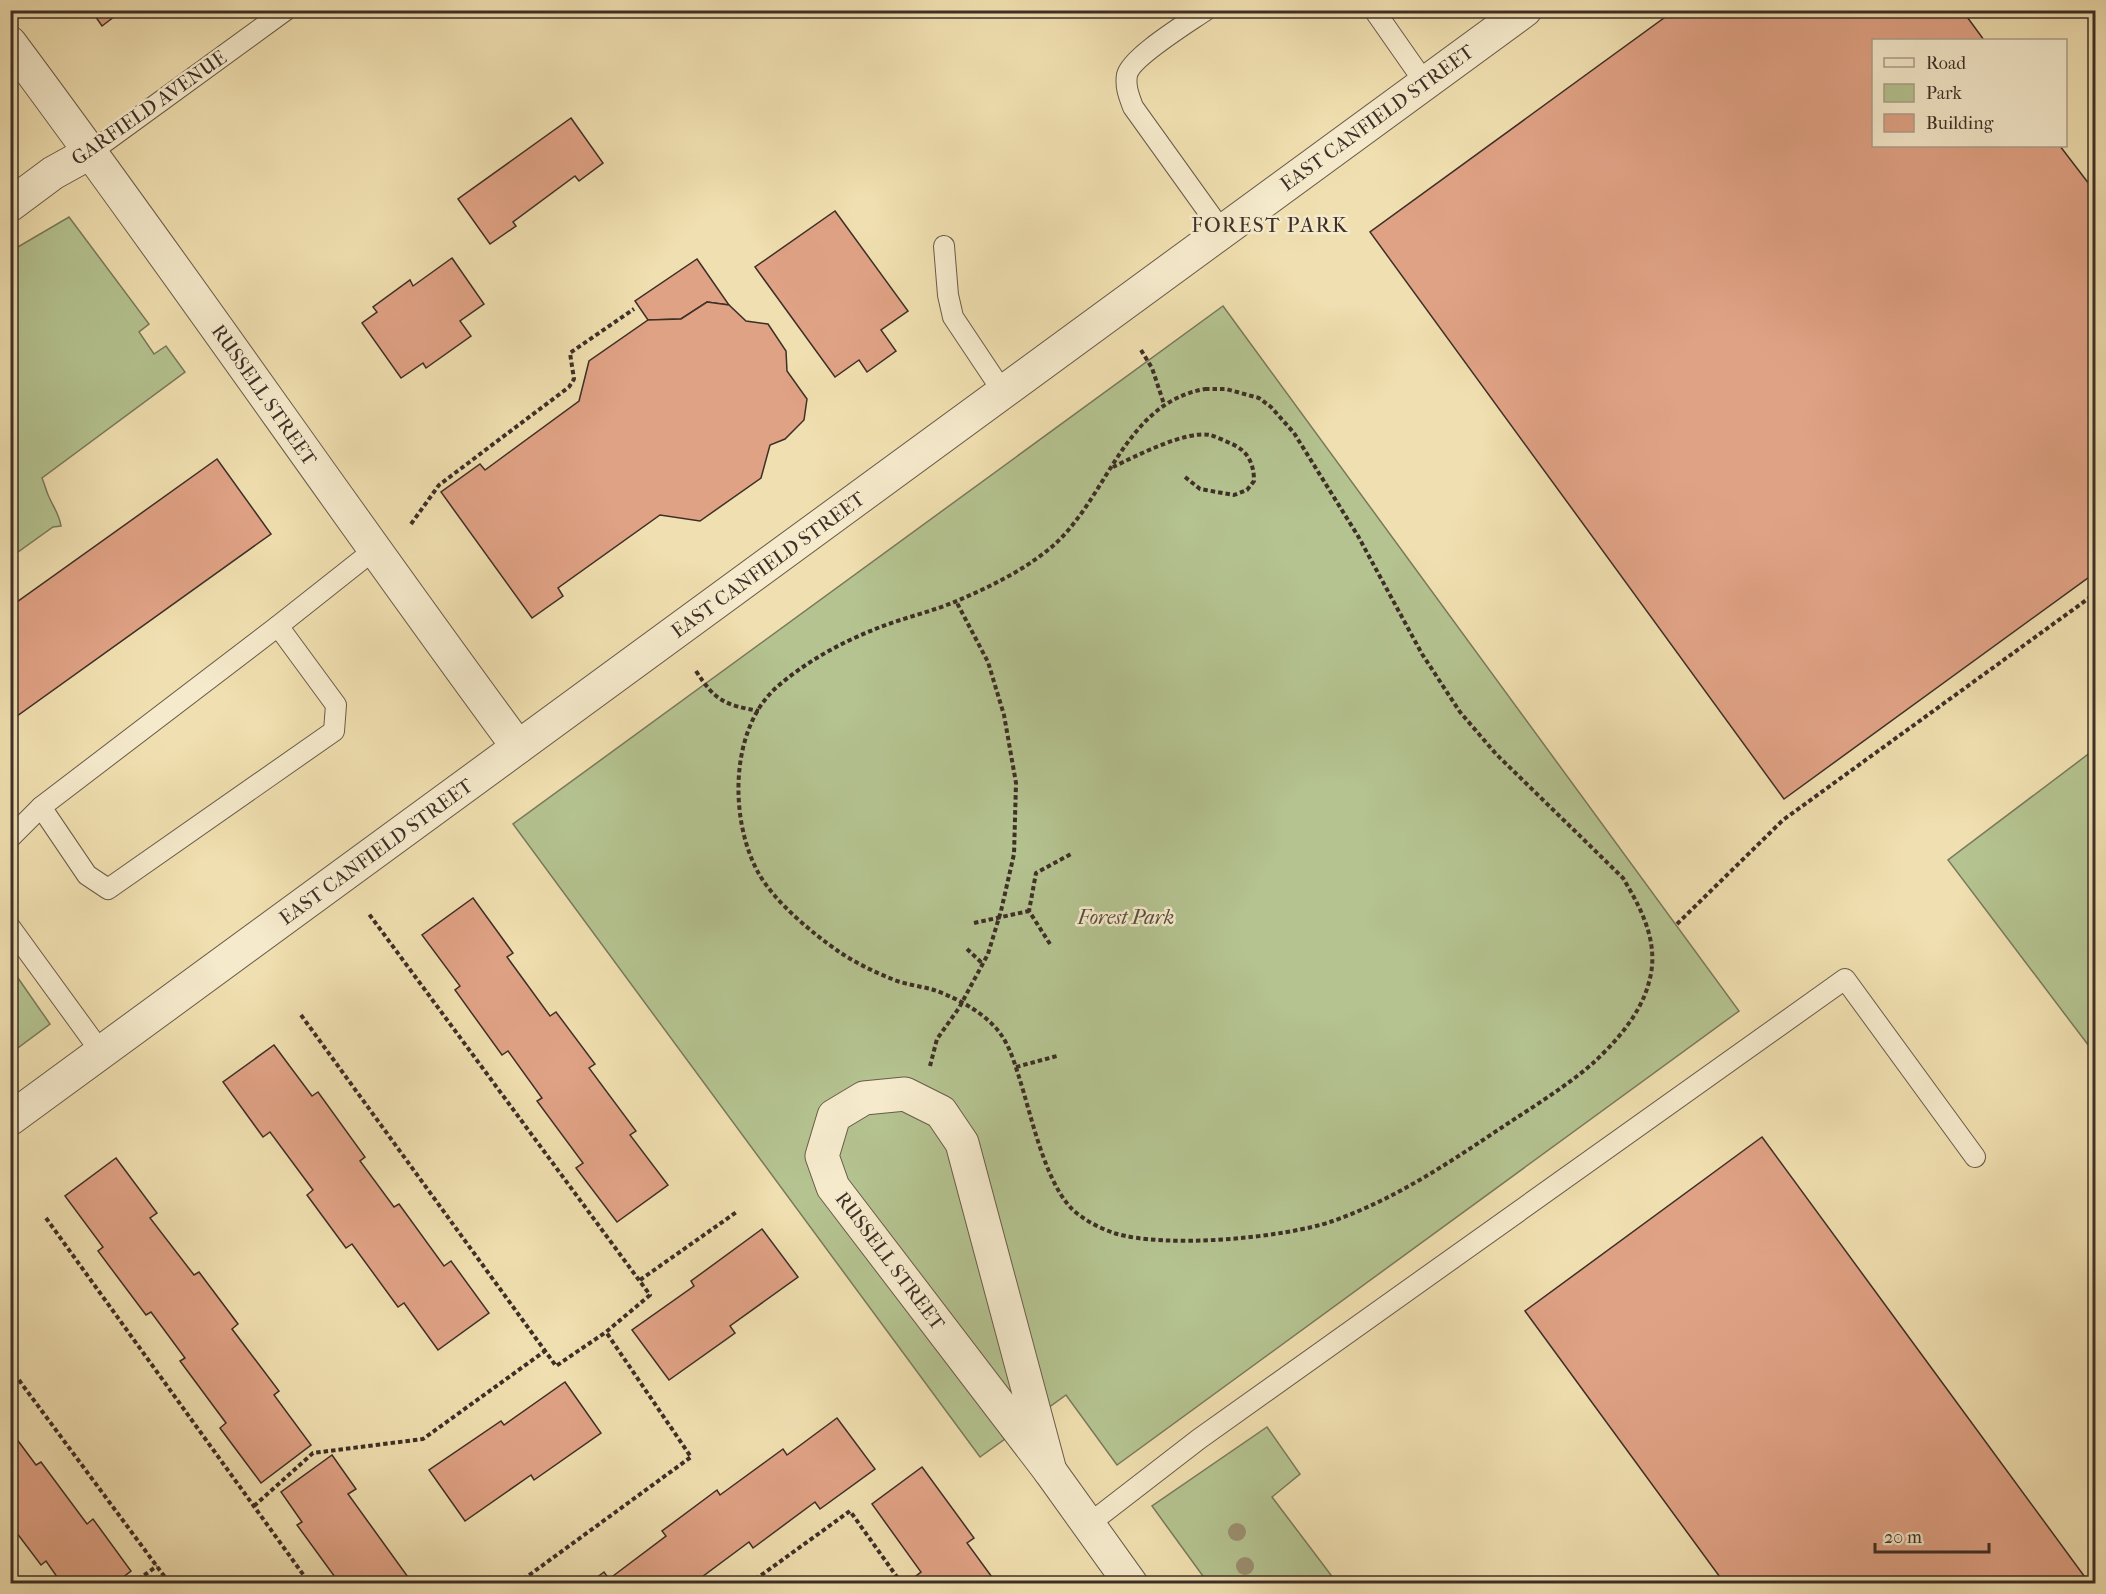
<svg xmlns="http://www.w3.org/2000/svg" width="2106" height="1594" viewBox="0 0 2106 1594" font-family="'IM FELL French Canon',serif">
	<rect width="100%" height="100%" fill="#f0dfb0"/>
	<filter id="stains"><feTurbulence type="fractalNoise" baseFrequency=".00333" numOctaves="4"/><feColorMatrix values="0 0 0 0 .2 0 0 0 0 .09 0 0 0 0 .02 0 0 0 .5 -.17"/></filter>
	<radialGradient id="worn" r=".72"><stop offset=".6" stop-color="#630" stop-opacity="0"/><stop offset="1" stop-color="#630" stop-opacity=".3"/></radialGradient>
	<g fill="#b4c390" stroke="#79795c" stroke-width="1.5">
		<path d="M69,217L149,324L139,332L154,354L166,346L185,372L42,478C45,485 46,491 49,497C54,508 59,514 61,526L53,527L11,557V251Z"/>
		<path d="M1223,306L1739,1011L1117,1465L1066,1395L980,1457L513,824Z"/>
		<path d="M2095,749V1054L1948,860Z"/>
		<path d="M11,968L50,1024L11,1053H10Z"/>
		<path d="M1267,1427L1300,1474L1272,1497L1337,1583H1208L1152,1506Z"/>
	</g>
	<g fill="#e0a285" stroke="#3e2f27" stroke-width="1.5">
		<path d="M91,10H123L102,26Z"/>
		<path d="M1675,10H1962L1984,40H1874V146H2060L2096,193V572L1784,799L1370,232Z"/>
		<path d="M571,118L603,163L579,181L575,176L513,222L516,226L490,244L458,199Z"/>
		<path d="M835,211L908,311L881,330L896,351L867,372L859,360L835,377L755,267Z"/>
		<path d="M452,258L484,304L460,321L471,336L426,368L423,363L401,378L362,323L377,312L373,307L410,280L413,286Z"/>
		<path d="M697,259L729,305L707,302L681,319L648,320L635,301Z"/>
		<path d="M707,302L729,305L746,321L768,324L786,351L787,371L807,399L804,420L785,439L770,445L761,478L700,521L660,515L558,588L563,596L532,618L441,492L480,464L485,470L579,401L589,361L648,320L681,319Z"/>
		<path d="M217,459L271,534L10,721V607Z"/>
		<path d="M473,898L513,953L507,957L550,1016L556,1012L595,1064L589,1068L636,1131L630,1135L668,1185L617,1222L576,1168L583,1163L537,1101L542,1098L508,1051L502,1055L455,990L460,986L422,935Z"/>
		<path d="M274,1045L312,1096L318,1092L365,1157L360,1161L394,1207L399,1204L444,1266L451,1261L489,1313L438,1350L404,1303L398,1307L352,1244L346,1248L307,1195L313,1190L270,1132L263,1137L223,1082Z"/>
		<path d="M1762,1137L1919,1351L2090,1584H1725L1525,1311Z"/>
		<path d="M116,1158L157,1213L150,1218L194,1275L199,1272L238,1324L232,1329L279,1391L274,1395L311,1445L261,1483L220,1428L226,1423L180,1361L185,1358L151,1312L146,1315L98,1251L103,1247L65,1196Z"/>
		<path d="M762,1229L798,1277L730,1326L735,1333L669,1380L632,1330L694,1286L691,1281Z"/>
		<path d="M565,1382L601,1433L534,1480L531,1475L465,1521L429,1470L501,1421L504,1425Z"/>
		<path d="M837,1418L875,1469L820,1509L815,1502L753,1548L749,1542L702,1577L705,1582L703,1584H588L604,1572L609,1579L666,1536L662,1531L717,1490L720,1495L783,1449L787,1455Z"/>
		<path d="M10,1430L36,1465L41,1462L87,1524L93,1519L131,1571L114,1584H62L46,1561L41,1565L10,1524Z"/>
		<path d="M332,1455L356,1489L348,1494L413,1584H340L297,1525L302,1522L281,1492Z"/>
		<path d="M922,1467L974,1538L967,1543L997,1584H921L916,1576L921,1572L872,1504Z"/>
	</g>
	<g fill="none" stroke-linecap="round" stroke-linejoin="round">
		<defs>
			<g id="service">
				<path d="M1206,10C1189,22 1131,57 1127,75C1125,87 1129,96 1133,107L1222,231"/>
				<path d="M1374,10L1425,83"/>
				<path d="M91,152L286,10"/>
				<path d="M944,246L948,295L953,317L1003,392"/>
				<path d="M41,807L87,875L108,889L334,731L336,705L278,626"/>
				<path d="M10,838L41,807L278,626L374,550"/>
				<path d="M10,927L101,1052"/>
				<path d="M1089,1524L1199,1439L1845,979L1975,1157"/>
			</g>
			<g id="minor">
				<path d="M10,43C183,275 346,514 518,747"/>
				<path d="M10,205L53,173L91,152"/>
				<path d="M905,1094L941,1112L962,1143L1050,1471L833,1187L822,1156L834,1116L864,1098Z"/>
				<path d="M10,1119L1525,10"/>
				<path d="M1050,1471L1131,1584"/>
			</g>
		</defs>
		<use href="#service" stroke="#6a5b49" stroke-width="22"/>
		<use href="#minor" stroke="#6a5b49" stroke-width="35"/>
		<g stroke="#3e2f27" stroke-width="4" stroke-dasharray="4.5 3" stroke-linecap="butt">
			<path d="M1141,350L1152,368L1164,404"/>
			<path d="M1205,389H1226L1259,398L1271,407L1294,433L1358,536L1422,654L1460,712L1496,754L1623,878C1642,910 1660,944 1649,982C1641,1014 1615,1043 1592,1064C1564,1088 1531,1108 1501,1128C1447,1164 1395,1199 1333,1221C1284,1238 1164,1249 1114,1233C1099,1228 1082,1219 1071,1208C1044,1179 1031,1114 1019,1077C1013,1058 1007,1038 992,1024C976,1008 952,996 931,989C918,986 904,984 892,979C874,972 854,962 838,951C812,933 775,902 759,874C729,821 729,728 778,686C806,662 840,643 873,630C901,618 932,612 959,600C992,586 1028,568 1055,544C1109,494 1125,403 1205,389Z"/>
			<path d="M1113,467C1136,456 1186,430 1210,435C1217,437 1225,441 1232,444C1248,451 1254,464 1254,481L1247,490L1234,495L1200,489L1185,477"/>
			<path d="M411,524L439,485L569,387L574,379L570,353L634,309"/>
			<path d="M696,671C715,701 725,705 759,711"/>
			<path d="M974,923L1029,911"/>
			<path d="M1677,924L1783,820L2096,593"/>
			<path d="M1050,944L1029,911L1036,873L1071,854"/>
			<path d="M967,949L983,964"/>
			<path d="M301,1015L556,1366L606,1332L650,1295L369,914"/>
			<path d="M930,1066L937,1039L959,1008L988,954L1001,911L1014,854L1016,783L1004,715L988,662L956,601"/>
			<path d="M1016,1067L1057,1056"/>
			<path d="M46,1218L310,1584"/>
			<path d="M640,1280L738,1211"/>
			<path d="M10,1368L170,1584"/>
			<path d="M254,1506L313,1453L423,1439L545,1351"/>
			<path d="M132,1584L157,1566"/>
			<path d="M517,1584L691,1457L606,1332"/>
			<path d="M749,1584L850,1511L902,1584"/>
		</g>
		<use href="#service" stroke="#f5eacc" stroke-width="20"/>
		<use href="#minor" stroke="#f5eacc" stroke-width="33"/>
	</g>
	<g fill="#9b8f70">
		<circle cx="1237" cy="1532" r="9"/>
		<circle cx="1245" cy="1566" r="9"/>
	</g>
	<g text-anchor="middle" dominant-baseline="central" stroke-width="5" stroke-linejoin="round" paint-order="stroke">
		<g font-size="20" fill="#3e2f27" stroke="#f5eacc">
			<text transform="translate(149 108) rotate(-35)">GARFIELD AVENUE</text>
			<text transform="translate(1377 118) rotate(-36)">EAST CANFIELD STREET</text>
			<text transform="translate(264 395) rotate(55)">RUSSELL STREET</text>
			<text transform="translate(768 565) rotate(-36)">EAST CANFIELD STREET</text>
			<text transform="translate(376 852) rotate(-36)">EAST CANFIELD STREET</text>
			<text transform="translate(890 1261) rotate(53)">RUSSELL STREET</text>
		</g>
		<g font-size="20" font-style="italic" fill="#564d3c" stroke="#f5eacc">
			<text x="1126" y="917">Forest Park</text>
		</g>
		<g font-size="21" letter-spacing="1.5" fill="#3e2f27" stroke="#f5eacc">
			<text x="1270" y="225">FOREST PARK</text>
		</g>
	</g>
	<rect width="2106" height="1594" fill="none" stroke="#f0dfb0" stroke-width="36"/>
	<rect x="12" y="12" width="2082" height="1570" fill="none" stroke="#3e2f27" stroke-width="3"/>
	<rect x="18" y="18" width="2070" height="1558" fill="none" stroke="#3e2f27" stroke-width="1.5"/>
	<rect x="1872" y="39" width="195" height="108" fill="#f5eacc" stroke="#ac9f8a" stroke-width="1.5"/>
	<rect x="1884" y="58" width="30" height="9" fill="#f5eacc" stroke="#ac9f8a" stroke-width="1.5"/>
	<text x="1926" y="69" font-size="18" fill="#3e2f27">Road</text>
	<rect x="1884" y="84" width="30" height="18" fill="#b4c390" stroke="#ac9f8a" stroke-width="1.5"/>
	<text x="1926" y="99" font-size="18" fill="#3e2f27">Park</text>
	<rect x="1884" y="114" width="30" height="18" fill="#e0a285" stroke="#ac9f8a" stroke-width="1.5"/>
	<text x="1926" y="129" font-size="18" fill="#3e2f27">Building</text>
	<path d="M1875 1543v9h114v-9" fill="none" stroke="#3e2f27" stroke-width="3"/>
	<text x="1884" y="1543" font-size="18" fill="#3e2f27" stroke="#f5eacc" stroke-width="4.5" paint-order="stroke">20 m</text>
	<rect width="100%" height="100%" filter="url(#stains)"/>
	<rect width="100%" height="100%" fill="url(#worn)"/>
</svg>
